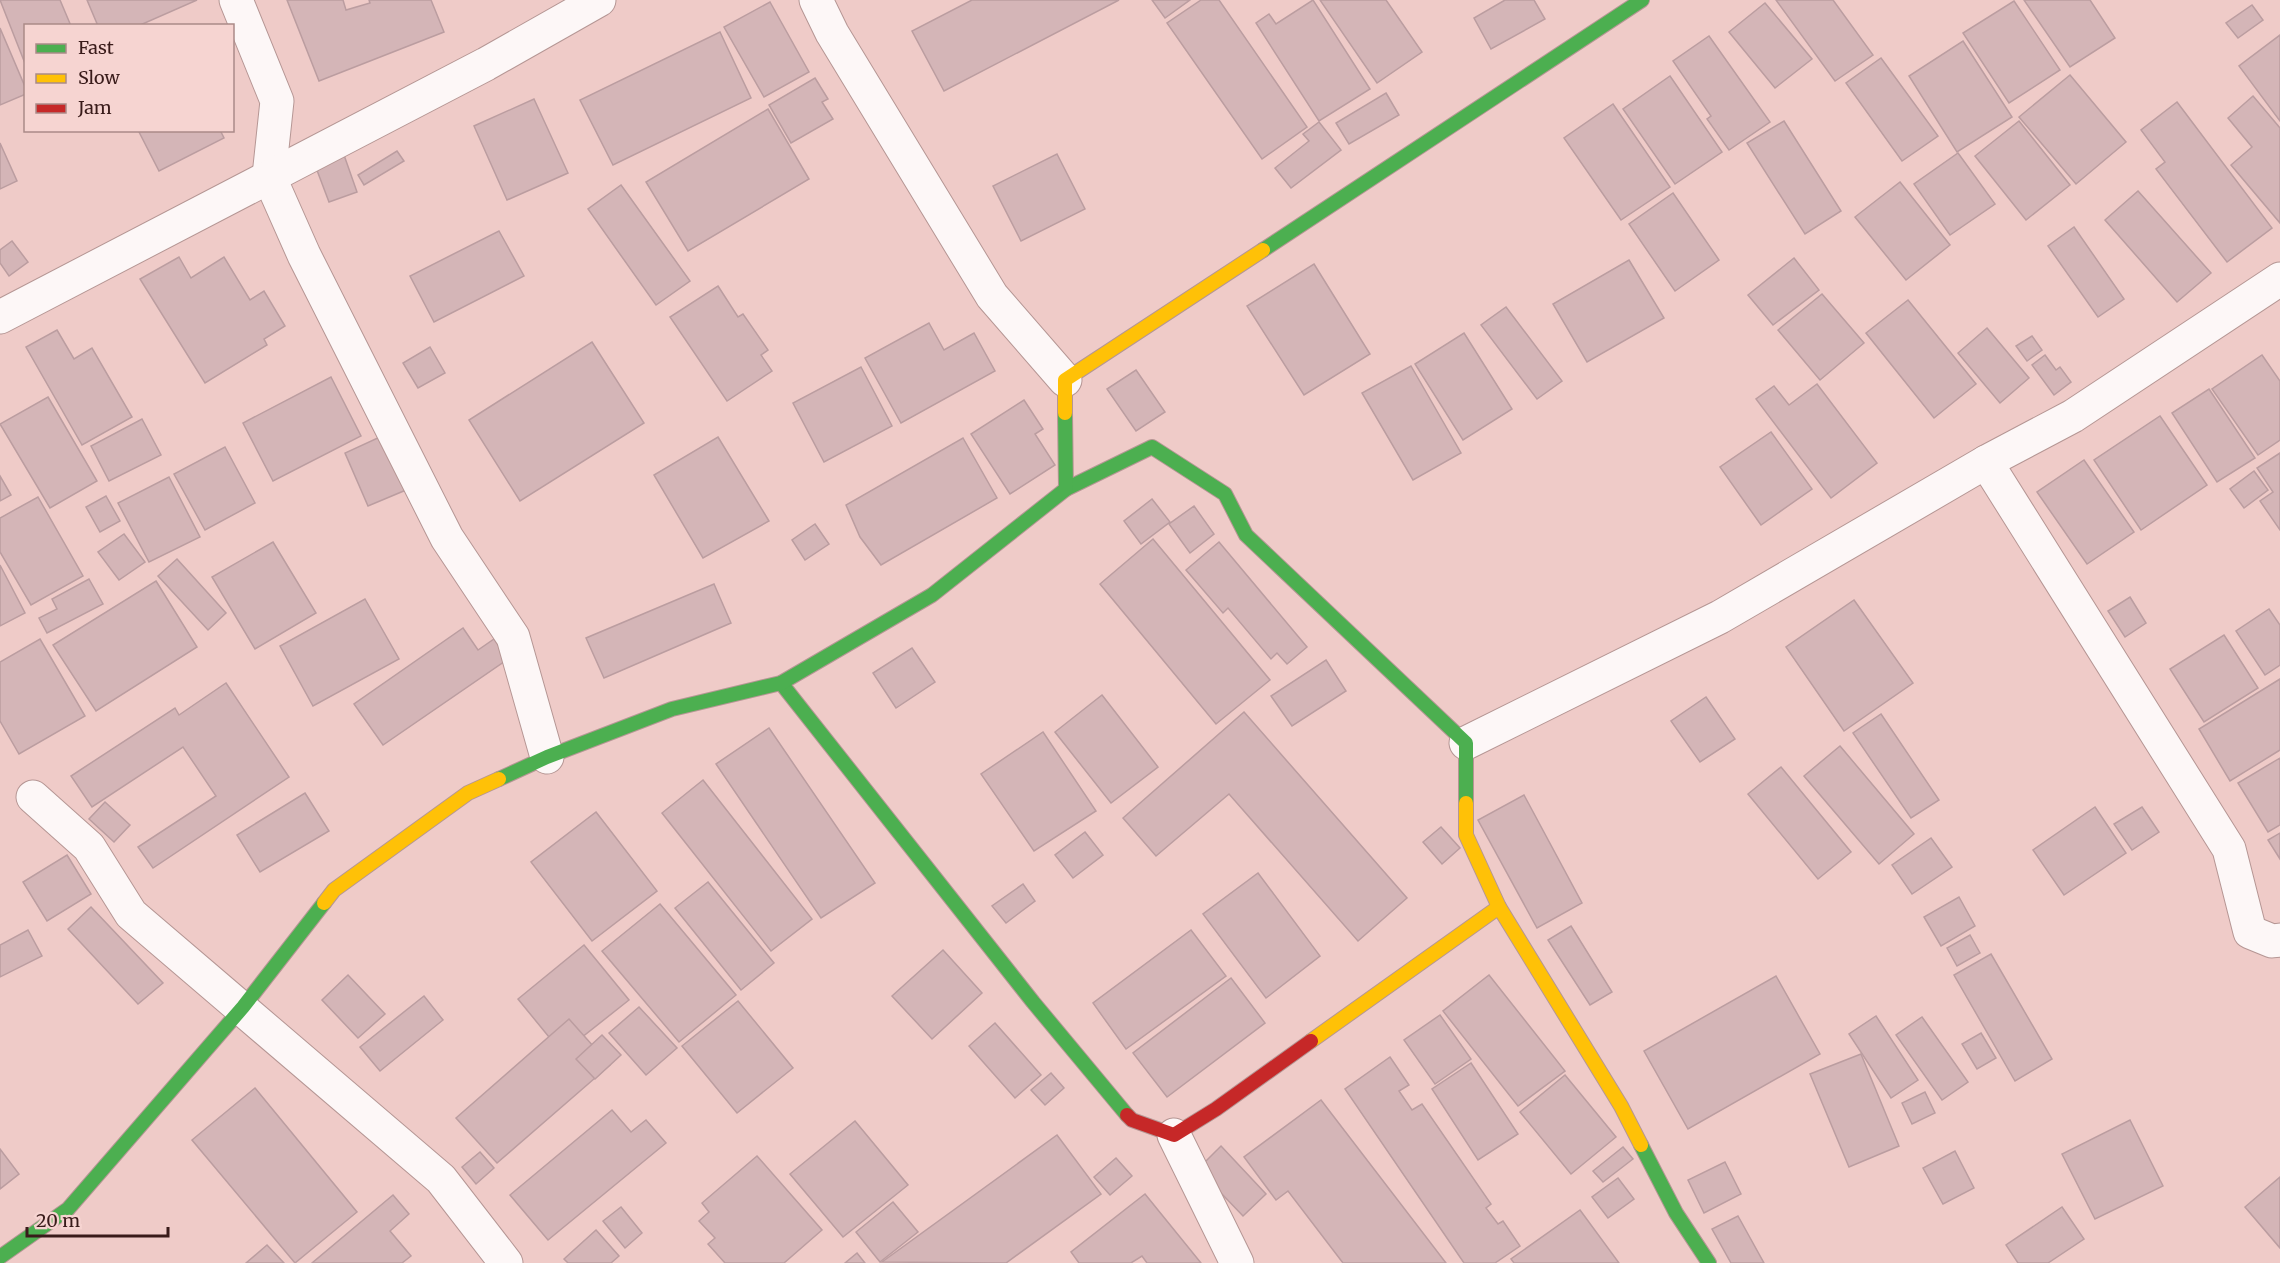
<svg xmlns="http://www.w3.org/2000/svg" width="2280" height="1263" viewBox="0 0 2280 1263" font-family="Merriweather,serif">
	<rect width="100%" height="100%" fill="#efcbc8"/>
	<g fill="#d4b5b7" stroke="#bb9da0" stroke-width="1.5">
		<path d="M0,0H60L71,26H26V66Z"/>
		<path d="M87,0H197L138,26H98Z"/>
		<path d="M287,0H343L346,10L370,3L369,0H431L444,32L319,81Z"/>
		<path d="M972,0H1119L944,91L912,31Z"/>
		<path d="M1152,0H1190L1165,18Z"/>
		<path d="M1201,0H1219L1307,127L1262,159L1167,23Z"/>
		<path d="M1313,0L1370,89L1319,121L1256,23L1269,14L1276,24Z"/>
		<path d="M1320,0H1386L1422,52L1377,83Z"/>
		<path d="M1505,0H1534L1545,19L1491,49L1474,18Z"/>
		<path d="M1776,0H1833L1873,55L1835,81Z"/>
		<path d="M2024,0H2090L2115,38L2070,67Z"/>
		<path d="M2014,1L2060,70L2009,103L1963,33Z"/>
		<path d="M770,2L809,72L764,97L724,27Z"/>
		<path d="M1765,3L1812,59L1775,88L1729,32Z"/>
		<path d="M2252,5L2263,20L2238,38L2226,23Z"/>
		<path d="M0,28L26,89V94L0,105Z"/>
		<path d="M720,32L751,98L613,165L580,100Z"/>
		<path d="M2280,35V121L2239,66Z"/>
		<path d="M1709,36L1770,122L1729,150L1707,119L1711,116L1673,61Z"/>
		<path d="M1963,41L2012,117L1957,152L1909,76Z"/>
		<path d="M1881,58L1938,136L1902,161L1846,83Z"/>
		<path d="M2070,75L2126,142L2076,184L2019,117Z"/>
		<path d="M1670,76L1722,152L1675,184L1623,109Z"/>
		<path d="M815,78L828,99L822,102L833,119L791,143L769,105Z"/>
		<path d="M1386,93L1399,115L1349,144L1336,123Z"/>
		<path d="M2253,96L2280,128V223L2231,165L2252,147L2228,118Z"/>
		<path d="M534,99L568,173L507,200L474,126Z"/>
		<path d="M2177,102L2272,228L2227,262L2156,169L2165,162L2141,130Z"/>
		<path d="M1613,104L1670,187L1621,220L1564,138Z"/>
		<path d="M768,109L809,179L688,251L646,182Z"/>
		<path d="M1784,121L1841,211L1805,234L1747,143Z"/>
		<path d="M2019,121L2070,185L2026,220L1975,156Z"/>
		<path d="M1319,122L1341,150L1291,188L1275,168L1309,141L1303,134Z"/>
		<path d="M138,130H220L224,138L159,171Z"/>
		<path d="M0,143L17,181L0,189Z"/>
		<path d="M397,151L404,161L364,185L358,175Z"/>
		<path d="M1958,153L1995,204L1950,235L1914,184Z"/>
		<path d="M1057,154L1085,209L1021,241L993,186Z"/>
		<path d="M344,155L357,192L329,202L315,165Z"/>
		<path d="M1900,182L1950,245L1906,280L1855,217Z"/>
		<path d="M621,185L690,281L656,305L588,209Z"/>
		<path d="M2138,191L2211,273L2177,302L2105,220Z"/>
		<path d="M1673,193L1719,260L1675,291L1629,224Z"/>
		<path d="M2074,227L2124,299L2098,317L2048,246Z"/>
		<path d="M499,231L524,276L434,322L410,276Z"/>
		<path d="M12,241L28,262L9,276L0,263V250Z"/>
		<path d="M179,257L191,278L224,257L250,300L264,291L285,326L264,339L267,345L205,383L140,279Z"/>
		<path d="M1794,258L1819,290L1773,325L1748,295Z"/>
		<path d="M1629,260L1664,318L1587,362L1553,304Z"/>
		<path d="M1314,264L1370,354L1304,395L1247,306Z"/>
		<path d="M718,286L738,317L743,314L768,350L761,355L772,371L727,401L670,317Z"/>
		<path d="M1822,294L1864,343L1820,380L1778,330Z"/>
		<path d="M1908,300L1976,384L1934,418L1866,333Z"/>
		<path d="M1506,307L1562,381L1537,399L1481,325Z"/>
		<path d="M929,323L944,350L974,333L995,371L901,423L865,358Z"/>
		<path d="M1987,328L2029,378L2000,403L1958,353Z"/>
		<path d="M57,330L74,359L92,348L132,417L82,445L26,347Z"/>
		<path d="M1464,333L1512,409L1463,440L1415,364Z"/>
		<path d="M2032,336L2042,350L2027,361L2016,346Z"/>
		<path d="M592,342L644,423L520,501L469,420Z"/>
		<path d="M430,347L445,373L418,388L403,363Z"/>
		<path d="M2045,355L2056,370L2060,367L2071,382L2054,395L2032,365Z"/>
		<path d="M2262,355L2280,381V440L2258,455L2212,389Z"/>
		<path d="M1411,366L1461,453L1413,480L1362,393Z"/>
		<path d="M861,367L892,426L824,462L793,403Z"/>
		<path d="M1136,370L1165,412L1136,431L1107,389Z"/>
		<path d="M331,377L361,436L273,481L243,423Z"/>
		<path d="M1817,384L1877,463L1831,498L1756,399L1774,386L1789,405Z"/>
		<path d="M2209,389L2255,458L2217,482L2172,413Z"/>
		<path d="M48,397L97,481L50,508L0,424Z"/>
		<path d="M1024,400L1043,429L1035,434L1055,465L1010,494L971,434Z"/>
		<path d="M2160,416L2207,485L2141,530L2094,460Z"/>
		<path d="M142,419L161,455L109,481L91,446Z"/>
		<path d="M1771,432L1812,489L1761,525L1720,467Z"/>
		<path d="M382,436L406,490L368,506L345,453Z"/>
		<path d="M718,437L769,521L703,558L654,475Z"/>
		<path d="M963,438L997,498L881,565L860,537L846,505Z"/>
		<path d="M225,447L255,503L205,530L174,474Z"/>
		<path d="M2280,453V530L2260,501L2273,492L2257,468Z"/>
		<path d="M2084,460L2134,532L2087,564L2037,492Z"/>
		<path d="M2254,471L2268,490L2244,508L2230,489Z"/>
		<path d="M0,476L11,495L0,501Z"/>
		<path d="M169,477L200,537L149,562L118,503Z"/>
		<path d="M106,496L120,521L100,532L86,507Z"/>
		<path d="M38,497L83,576L31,605L0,552V518Z"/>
		<path d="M1152,499L1170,522L1141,544L1124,521Z"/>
		<path d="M1194,506L1214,534L1190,553L1169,524Z"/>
		<path d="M815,524L829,544L805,560L792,540Z"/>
		<path d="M124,534L145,562L119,580L98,552Z"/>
		<path d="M1153,539L1270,680L1216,724L1100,584Z"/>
		<path d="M273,542L316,613L255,649L212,577Z"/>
		<path d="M1219,542L1307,647L1287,664L1277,653L1271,659L1228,608L1223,613L1186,570Z"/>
		<path d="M177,559L226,613L208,630L158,576Z"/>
		<path d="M0,565L25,613L0,626Z"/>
		<path d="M89,579L103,604L47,633L39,618L57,609L52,599Z"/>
		<path d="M156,581L197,647L96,711L53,645Z"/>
		<path d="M714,584L731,623L604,678L586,638Z"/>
		<path d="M2130,597L2146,623L2125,637L2108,611Z"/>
		<path d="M365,599L399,659L313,706L280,646Z"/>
		<path d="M1854,600L1913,683L1844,731L1786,647Z"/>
		<path d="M2269,609L2280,625V665L2265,675L2236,631Z"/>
		<path d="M463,628L478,650L494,639L508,659L383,745L354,704Z"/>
		<path d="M2224,635L2258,688L2204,722L2170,669Z"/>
		<path d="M40,639L85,716L19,754L0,721V662Z"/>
		<path d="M912,648L935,682L896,708L873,673Z"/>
		<path d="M1326,660L1346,691L1292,726L1271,696Z"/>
		<path d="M2280,679V750L2230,781L2199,729Z"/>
		<path d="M226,683L289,777L153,868L138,847L216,796L183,747L92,807L71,776L175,708L179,715Z"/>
		<path d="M1102,695L1158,767L1111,803L1055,732Z"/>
		<path d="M1706,697L1735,739L1700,762L1671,721Z"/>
		<path d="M1244,712L1407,898L1358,941L1229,794L1156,856L1123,818Z"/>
		<path d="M1881,714L1939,800L1911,818L1853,733Z"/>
		<path d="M769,728L875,883L821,918L716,764Z"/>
		<path d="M1043,732L1096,811L1034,851L981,774Z"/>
		<path d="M1840,746L1914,834L1879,864L1804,776Z"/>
		<path d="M2280,758V825L2268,832L2238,783Z"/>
		<path d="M1781,767L1851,852L1818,879L1748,794Z"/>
		<path d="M703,780L812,919L771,951L662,813Z"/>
		<path d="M305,793L329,831L260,872L237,835Z"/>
		<path d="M1524,795L1582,903L1537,928L1478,820Z"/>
		<path d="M105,802L130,825L114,842L89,819Z"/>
		<path d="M2095,807L2126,853L2064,895L2033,850Z"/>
		<path d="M2142,807L2159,832L2132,850L2114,824Z"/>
		<path d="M596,812L657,891L592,941L531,862Z"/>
		<path d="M1441,827L1460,848L1442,864L1423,842Z"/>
		<path d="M1085,832L1103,855L1073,878L1055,855Z"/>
		<path d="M2280,833V859L2268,840Z"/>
		<path d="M1931,838L1952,867L1912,894L1892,865Z"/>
		<path d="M67,855L91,894L47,921L23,882Z"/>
		<path d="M1258,873L1320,956L1266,998L1203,914Z"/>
		<path d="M708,882L774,963L741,990L675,908Z"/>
		<path d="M1023,884L1035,901L1006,923L992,906Z"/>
		<path d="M1959,897L1975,926L1941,946L1924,917Z"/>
		<path d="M660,904L736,995L679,1042L602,951Z"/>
		<path d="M91,907L163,983L138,1004L68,929Z"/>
		<path d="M1571,926L1612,992L1590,1005L1548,940Z"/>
		<path d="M28,930L42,956L0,977V945Z"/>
		<path d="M1191,930L1226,976L1126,1049L1093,1003Z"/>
		<path d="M1970,935L1980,953L1957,966L1947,948Z"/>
		<path d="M584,945L629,1000L562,1053L518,999Z"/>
		<path d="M943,950L982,993L932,1039L892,996Z"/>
		<path d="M1991,954L2052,1059L2015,1081L1954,975Z"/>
		<path d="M348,975L385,1014L358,1038L322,1000Z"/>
		<path d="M1489,975L1565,1071L1518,1106L1443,1011Z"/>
		<path d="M1776,976L1820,1054L1688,1129L1644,1051Z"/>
		<path d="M1231,978L1265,1023L1167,1097L1133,1053Z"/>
		<path d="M424,996L443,1020L380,1071L360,1047Z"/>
		<path d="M738,1001L793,1068L737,1113L682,1046Z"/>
		<path d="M639,1007L677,1048L646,1075L609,1033Z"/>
		<path d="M1440,1015L1471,1059L1435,1084L1404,1040Z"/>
		<path d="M1876,1016L1918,1080L1891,1098L1849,1034Z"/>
		<path d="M1922,1017L1968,1082L1942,1100L1896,1035Z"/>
		<path d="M569,1019L610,1065L497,1163L456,1118Z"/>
		<path d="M995,1023L1041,1075L1015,1098L969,1046Z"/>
		<path d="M1981,1033L1996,1058L1977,1069L1962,1044Z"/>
		<path d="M602,1035L621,1055L595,1079L576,1059Z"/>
		<path d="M1861,1054L1899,1146L1849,1167L1810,1074Z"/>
		<path d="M1390,1057L1409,1085L1399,1091L1412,1110L1422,1104L1491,1204L1486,1208L1498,1224L1503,1221L1520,1246L1495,1263H1464L1345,1089Z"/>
		<path d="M1471,1063L1518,1134L1478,1160L1432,1089Z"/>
		<path d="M1051,1073L1064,1088L1045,1105L1031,1090Z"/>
		<path d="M1565,1075L1616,1137L1571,1174L1520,1112Z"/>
		<path d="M255,1088L357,1212L295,1263L192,1140Z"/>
		<path d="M1925,1092L1935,1113L1912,1124L1902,1103Z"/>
		<path d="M1321,1100L1446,1263H1343L1288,1191L1276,1200L1244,1157Z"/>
		<path d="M612,1110L631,1132L646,1120L666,1143L548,1240L510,1195Z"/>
		<path d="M2130,1120L2163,1186L2095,1219L2062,1154Z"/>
		<path d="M855,1121L908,1185L843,1237L790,1174Z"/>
		<path d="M1057,1135L1101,1194L1006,1263L882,1262Z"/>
		<path d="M1221,1146L1266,1194L1243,1216L1198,1169Z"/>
		<path d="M1623,1147L1633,1159L1603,1182L1593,1171Z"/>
		<path d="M0,1149L19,1174L0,1189Z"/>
		<path d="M1955,1151L1974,1188L1943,1204L1923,1168Z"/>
		<path d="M480,1152L494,1168L476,1184L462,1167Z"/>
		<path d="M757,1156L822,1230L784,1263H725L708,1244L715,1238L699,1221L709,1212L702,1203Z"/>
		<path d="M1116,1158L1132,1176L1110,1195L1094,1177Z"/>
		<path d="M1725,1162L1741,1194L1704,1213L1688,1180Z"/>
		<path d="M2280,1177V1248L2245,1207Z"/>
		<path d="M1618,1178L1634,1199L1608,1218L1592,1197Z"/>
		<path d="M1145,1194L1201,1263H1147L1142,1256L1131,1263H1079L1071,1252Z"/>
		<path d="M393,1195L409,1214L390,1231L411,1256L402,1263H312Z"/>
		<path d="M893,1202L918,1232L880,1262L856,1232Z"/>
		<path d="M621,1207L642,1233L625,1248L603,1221Z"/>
		<path d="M2062,1207L2084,1239L2048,1263H2018L2006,1245Z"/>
		<path d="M1580,1210L1619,1263H1514L1511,1259Z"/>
		<path d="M1738,1216L1764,1263H1731L1712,1229Z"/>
		<path d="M596,1230L619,1256L611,1263H568L564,1259Z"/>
		<path d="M267,1245L284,1263H246Z"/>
		<path d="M857,1253L865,1263H845Z"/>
	</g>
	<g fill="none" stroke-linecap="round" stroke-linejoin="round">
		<defs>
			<g id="street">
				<path d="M236,0L277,101L269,176L304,255L447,538L513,637L547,757"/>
				<path d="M816,0L832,33L992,296L1065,380"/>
				<path d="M0,317L486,64L599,0"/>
				<path d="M1986,462L2229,849L2250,932L2272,941L2280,940"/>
				<path d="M1466,743L1720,617L1986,462L2073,416L2280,279"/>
				<path d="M33,797L89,847L131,914L441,1179L506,1263"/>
				<path d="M1174,1135L1237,1263"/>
			</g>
			<g id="fast">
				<path d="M1263,250L1642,0"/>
				<path d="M1066,489L1152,447L1225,494L1246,535L1466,743V803"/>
				<path d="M781,683L1033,1002L1127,1115"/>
				<path d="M499,779L547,757L672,709L781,683L932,595L1066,489L1065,413"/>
				<path d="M1641,1145L1676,1213L1709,1263"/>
				<path d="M0,1257L68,1209L243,1007L324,903"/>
			</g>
			<g id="slow">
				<path d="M1065,413V380L1263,250"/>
				<path d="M1466,803V835L1499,907L1621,1106L1641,1145"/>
				<path d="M324,903L334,890L468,793L499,779"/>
				<path d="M1311,1041L1499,907"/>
			</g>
			<path id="jam" d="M1127,1115L1132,1120L1174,1135L1216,1109L1311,1041"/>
		</defs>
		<use href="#street" stroke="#b59694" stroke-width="35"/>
		<use href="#fast" stroke="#b59694" stroke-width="16"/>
		<use href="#slow" stroke="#b59694" stroke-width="16"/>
		<use href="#jam" stroke="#b59694" stroke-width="16"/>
		<use href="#street" stroke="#fdf7f7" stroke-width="33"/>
		<use href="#fast" stroke="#4caf50" stroke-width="14"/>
		<use href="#slow" stroke="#ffc107" stroke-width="14"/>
		<use href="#jam" stroke="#c62828" stroke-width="14"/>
	</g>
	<rect x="24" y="24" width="210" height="108" fill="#f6d4d1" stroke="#aa8a88" stroke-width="1.5"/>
	<rect x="36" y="44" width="30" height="9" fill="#4caf50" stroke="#aa8a88" stroke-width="1.5"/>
	<text x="78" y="54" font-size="18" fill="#391b1a">Fast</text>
	<rect x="36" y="74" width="30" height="9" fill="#ffc107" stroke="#aa8a88" stroke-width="1.5"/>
	<text x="78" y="84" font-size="18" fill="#391b1a">Slow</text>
	<rect x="36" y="104" width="30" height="9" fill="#c62828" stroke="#aa8a88" stroke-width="1.5"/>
	<text x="78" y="114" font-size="18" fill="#391b1a">Jam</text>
	<path d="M27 1227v9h141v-9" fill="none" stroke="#391b1a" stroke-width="3"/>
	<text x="36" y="1227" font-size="18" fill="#391b1a" stroke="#f6d4d1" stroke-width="4.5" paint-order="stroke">20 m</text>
</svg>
